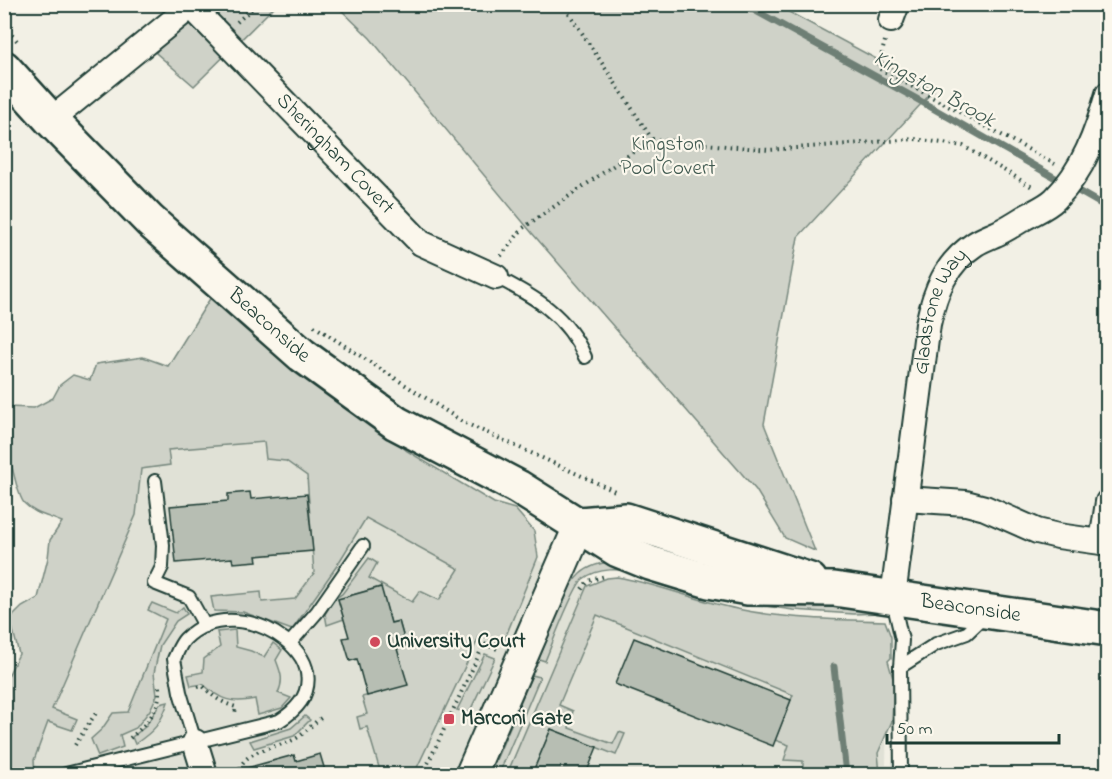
<svg xmlns="http://www.w3.org/2000/svg" width="1112" height="779" viewBox="0 0 1112 779" font-family="'Indie Flower',sans-serif">
	<rect width="100%" height="100%" fill="#f2f0e5"/>
	<filter id="ink" filterUnits="userSpaceOnUse"><feTurbulence type="fractalNoise" baseFrequency=".0167" numOctaves="2"/><feDisplacementMap in="SourceGraphic" scale="12" xChannelSelector="R" yChannelSelector="G"/><feConvolveMatrix kernelMatrix="1 2 1 2 8 2 1 2 1" color-interpolation-filters="sRGB"/></filter>
	<g filter="url(#ink)">
		<path fill="#e0e1d6" d="M168,366L587,586L696,631L888,660L886,765L917,766V774H5L4,682L86,520Z"/>
		<g fill="#cfd2c8" stroke="#77887e" stroke-width="1.5">
			<path d="M181,5H276L194,86L156,53Z"/>
			<path d="M336,5H776L934,90L798,237L764,424L815,551L785,538L756,490L532,233L370,38Z"/>
			<path d="M216,289L407,451L494,503L515,509L534,531L538,557L503,643L480,635L414,774H381L367,727L360,729L357,717L367,714L362,697L407,684L397,649L406,646L399,621L391,623L380,587L338,599L344,619L327,625L325,614L334,599L342,594L369,558L377,563L369,578L412,602L420,591L439,600L459,569L366,518L336,567L292,630L243,612L214,611L211,597L261,592L262,602L295,599L314,573L307,476L286,461L266,459L264,442L168,450L170,465L141,469L136,515L52,709L77,719L72,730L48,722L34,760L35,774H5V682L19,654L10,619L22,607L38,598L48,558L50,540L62,522C48,516 34,514 24,503C15,492 0,418 7,407L34,408L53,398L60,385L73,375L90,380L96,364L143,357L168,366Z"/>
			<path d="M616,561L638,572C620,569 599,567 583,579C573,587 551,647 545,661L539,659C548,636 563,589 580,574C590,565 603,562 616,561Z"/>
			<path d="M617,577C658,584 697,601 737,609C785,619 836,620 885,621L891,637V658L888,661L894,682L892,721L878,753L880,774H803V761L784,760L789,745L775,740L793,695L597,615L559,705L573,711L569,728L613,744L619,732L625,734L616,755L551,729L532,774H507L587,586L607,578Z"/>
			<path d="M718,599C770,601 822,606 874,610L877,613L854,614L793,610Z"/>
			<path d="M152,603L176,613L183,607L187,614L176,621L160,645L154,673L157,695L150,710L136,728L120,735L123,747L98,756L91,739L102,729L113,713L128,712L166,619L148,610Z"/>
			<path d="M235,630L236,647L251,651L264,657L273,643L282,650L276,660C281,673 284,680 278,693L291,698L282,708L258,715L255,699C232,704 220,700 203,684L191,686L188,675L203,672L204,659L220,647L217,632Z"/>
			<path d="M485,654L495,658L469,713L457,710Z"/>
			<path d="M532,675L540,677L504,762L499,774H490Z"/>
			<path d="M168,702C161,724 154,731 135,744L132,737L145,727L160,704Z"/>
			<path d="M305,716L310,720L294,736L254,748L250,741L291,728Z"/>
		</g>
		<g fill="none" stroke-linecap="round" stroke-linejoin="round">
			<g stroke="#6e7f75" stroke-width="7">
				<path d="M743,4L915,98L1108,208"/>
				<path d="M834,667L846,774"/>
			</g>
		</g>
		<g fill="#b7beb3" stroke="#1f3d34" stroke-width="1.5">
			<path d="M250,492L251,499L307,494L313,551L256,556L257,561L233,563L232,558L176,563L170,506L228,501V494Z"/>
			<path d="M381,587L391,623L399,621L406,646L397,649L408,685L367,696L357,659L350,661L343,638L349,637L338,599Z"/>
			<path d="M634,638L791,700L773,746L615,684Z"/>
			<path d="M551,729L597,747L586,774H532Z"/>
			<path d="M320,754L326,774H244L243,769L294,755L296,761Z"/>
		</g>
		<g fill="none" stroke-linecap="round" stroke-linejoin="round">
			<defs>
				<g id="service">
					<path d="M496,277C535,297 567,315 585,357"/>
					<path d="M155,481L163,545L162,567L154,583L189,597L205,626"/>
					<path d="M893,601L902,640L900,667"/>
					<path d="M290,643L317,612L363,546"/>
					<path d="M66,774L279,721C363,669 241,583 185,639C180,644 177,653 174,659L180,692L195,742"/>
					<path d="M901,774L900,667L936,644L967,633L985,616"/>
				</g>
				<g id="minor">
					<path d="M891,20L897,4"/>
					<path id="s1" d="M51,120L191,6L421,243L496,277"/>
					<path d="M905,499L966,503L985,508L1037,531L1058,536L1108,543"/>
					<path d="M1102,542L1108,502"/>
					<path id="s2" d="M893,597L928,324C935,291 946,263 975,244C983,239 992,236 1000,232C1008,228 1016,223 1024,218C1034,212 1047,207 1055,199C1084,170 1097,132 1108,94"/>
					<path d="M195,742L205,774"/>
				</g>
				<path id="tertiary" d="M471,774L580,524"/>
				<g id="trunk">
					<path id="s3" d="M4,68L51,120L150,221L302,355L396,423L518,487L618,550L650,563L709,581L748,588L834,589L1108,629"/>
					<path d="M580,524L626,520L810,580"/>
				</g>
			</defs>
			<use href="#service" stroke="#1f3d34" stroke-width="16"/>
			<use href="#minor" stroke="#1f3d34" stroke-width="28"/>
			<use href="#tertiary" stroke="#1f3d34" stroke-width="34"/>
			<use href="#trunk" stroke="#1f3d34" stroke-width="38"/>
			<g stroke="#1f3d34" stroke-width="4" stroke-dasharray="1.5 4.5" stroke-linecap="butt">
				<path d="M237,22L257,4"/>
				<path d="M4,26L19,43"/>
				<path d="M885,41L878,68L1055,164"/>
				<path d="M652,139L769,150L915,139L963,146L1034,188"/>
				<path d="M501,256L523,228L652,139L563,4"/>
				<path d="M314,326L463,422L617,492"/>
				<path d="M582,589L588,581L605,576"/>
				<path d="M198,687L203,686C213,697 222,703 236,707L235,713"/>
				<path d="M130,738C146,725 162,708 159,686"/>
				<path d="M75,745L96,713"/>
				<path d="M238,774C243,748 276,749 295,739C304,734 312,724 321,718"/>
				<path d="M423,774L484,644L497,649"/>
			</g>
			<use href="#service" stroke="#fbf7ec" stroke-width="12"/>
			<use href="#minor" stroke="#fbf7ec" stroke-width="24"/>
			<use href="#tertiary" stroke="#fbf7ec" stroke-width="30"/>
			<use href="#trunk" stroke="#fbf7ec" stroke-width="33"/>
		</g>
	</g>
	<g fill="#d1495b" stroke="#fbf7ec" stroke-width="2">
		<circle cx="375" cy="642" r="6"/>
		<rect x="443" y="713" width="12" height="12" rx="3"/>
	</g>
	<g text-anchor="middle" dominant-baseline="central" stroke-width="4.5" stroke-linejoin="round" paint-order="stroke">
		<g font-size="21" fill="#425b52" stroke="#fbf7ec">
			<text x="668" y="145">Kingston<tspan x="668" dy="24">Pool Covert</tspan></text>
		</g>
		<g font-size="21" fill="#1f3d34" stroke="#fbf7ec">
			<text stroke="none"><textPath href="#s1" startOffset="387">Sheringham Covert</textPath></text>
			<text stroke="none"><textPath href="#s2" startOffset="291">Gladstone Way</textPath></text>
			<text stroke="none"><textPath href="#s3" startOffset="370">Beaconside</textPath></text>
			<text stroke="none"><textPath href="#s3" startOffset="1146">Beaconside</textPath></text>
		</g>
		<g font-size="21" font-weight="bold" fill="#1f3d34" stroke="#fbf7ec" text-anchor="start">
			<text x="387" y="642">University Court</text>
			<text x="461" y="719">Marconi Gate</text>
		</g>
		<g font-size="22" font-style="italic" fill="#465e55" stroke="#fbf7ec">
			<text transform="translate(934 90) rotate(29)">Kingston Brook</text>
		</g>
	</g>
	<rect width="1112" height="779" fill="none" stroke="#fbf7ec" stroke-width="24"/>
	<rect x="12" y="12" width="1088" height="755" fill="none" stroke="#1f3d34" stroke-width="2" filter="url(#ink)"/>
	<path d="M887 734v9h172v-9" fill="none" stroke="#1f3d34" stroke-width="3"/>
	<text x="896" y="734" font-size="18" fill="#1f3d34" stroke="#fbf7ec" stroke-width="4.5" paint-order="stroke">50 m</text>
</svg>
